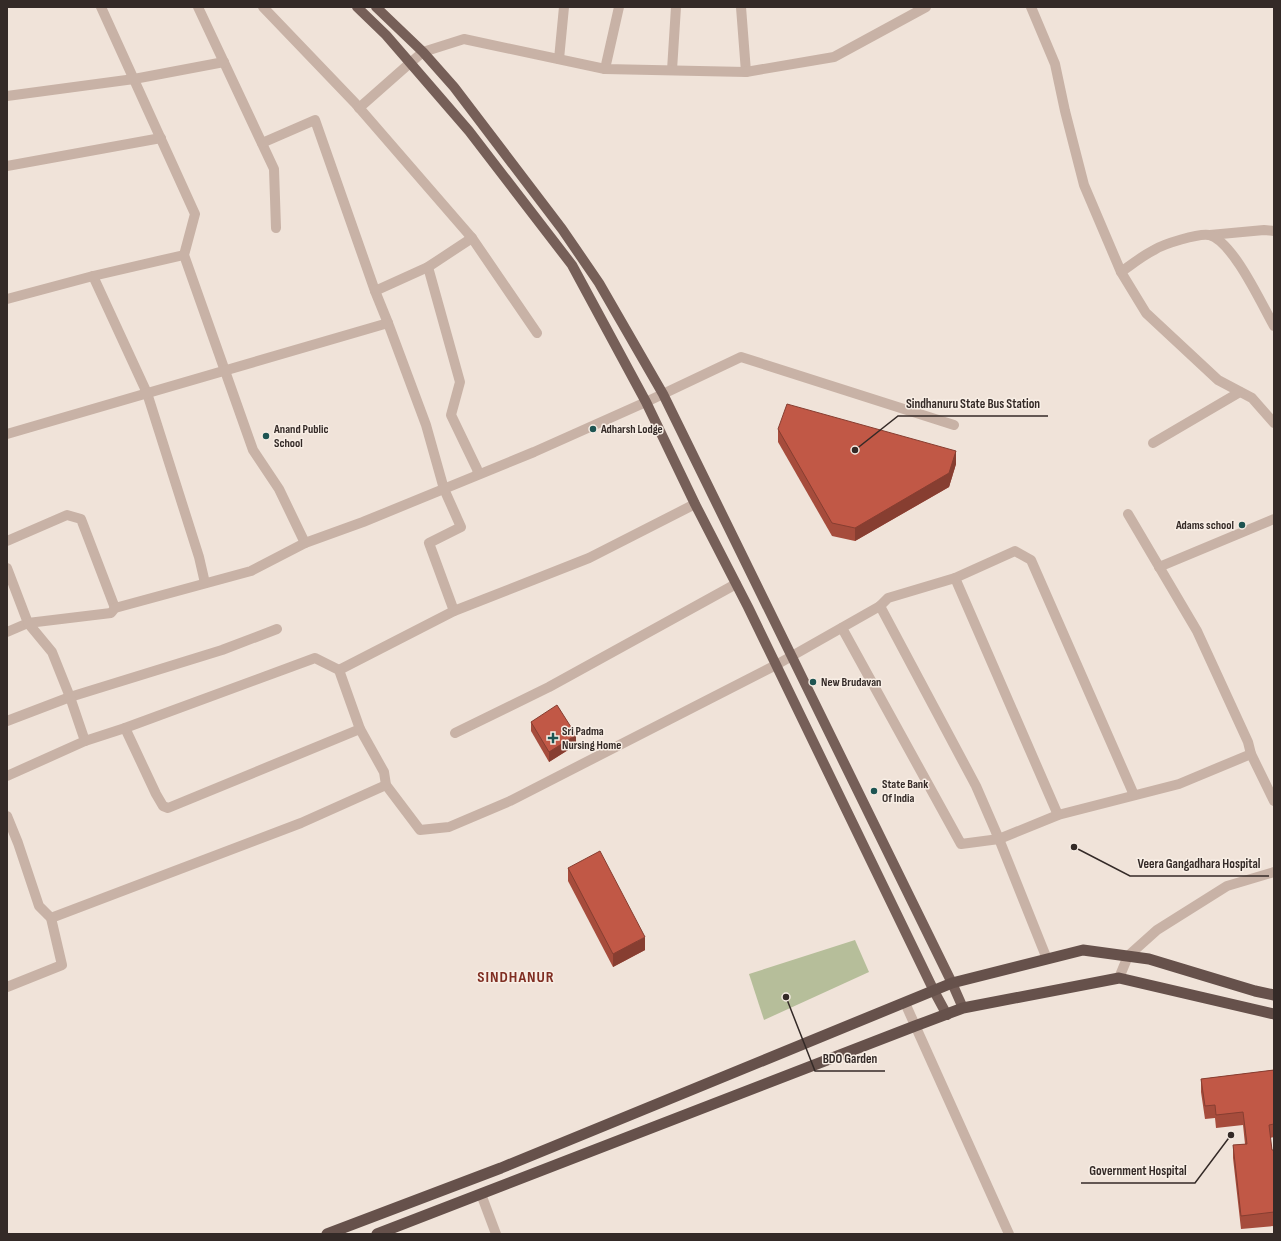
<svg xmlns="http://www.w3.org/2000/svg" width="1281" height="1241" viewBox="0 0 1281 1241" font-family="'Sofia Sans Condensed',sans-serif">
	<rect width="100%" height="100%" fill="#f0e3d9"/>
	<path fill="#b6be9a" d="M855,940L869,972L764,1020L749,974Z"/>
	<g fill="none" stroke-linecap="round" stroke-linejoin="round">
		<g stroke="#c8b2a6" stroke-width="10">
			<path d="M101,7L195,214L184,255L253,450L279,489L305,543"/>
			<path d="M198,7L274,169L276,228"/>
			<path d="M263,7L355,103L472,238L537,333"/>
			<path d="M741,7L746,72"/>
			<path d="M1031,7L1055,64L1065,111L1084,185L1121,272L1146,313L1218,380L1252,398L1274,423"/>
			<path d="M559,59L564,7"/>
			<path d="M605,69L619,7"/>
			<path d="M672,70L676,7"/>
			<path d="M7,96L134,79L224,62"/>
			<path d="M359,108L410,63"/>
			<path d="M262,143L315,120L375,291L388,323L426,425L444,489L461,527L429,543L454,611"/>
			<path d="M7,166L161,138"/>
			<path d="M1210,235L1264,230L1274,231"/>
			<path d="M428,267L460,382L451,415L477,469L478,474"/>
			<path d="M1121,272C1131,265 1142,256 1154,250C1163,244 1199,233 1209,235C1233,241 1262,305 1274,326"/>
			<path d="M93,276L147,393L199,557L205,583"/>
			<path d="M375,291L428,267L472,238"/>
			<path d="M7,299L93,276L184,255"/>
			<path d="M7,434L388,323"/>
			<path d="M1153,443L1240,392"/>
			<path d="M1128,514L1197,631L1248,742L1251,754L1274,801"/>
			<path d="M7,541L67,515L81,519L115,608"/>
			<path d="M1159,567L1274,519"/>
			<path d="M7,568L28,623L7,632"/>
			<path d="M955,578L1058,815"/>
			<path d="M880,606L976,786L999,839L1047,959"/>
			<path d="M842,628L961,844L999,839L1058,815L1179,784L1251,754"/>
			<path d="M339,670L454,611L589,558L695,504"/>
			<path d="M7,721L70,697L222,650L277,629"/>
			<path d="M125,728L156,794L163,806L168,808L360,729"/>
			<path d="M455,733L549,687L736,584"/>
			<path d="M85,741L70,697L52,652L28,623L111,613L115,608L251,571L305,543L363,522L534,452L646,402L741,357L954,425"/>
			<path d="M7,776L85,741L125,728L315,658L339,670L360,729L384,772L386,785L420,830L449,827L510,801L776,665L880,606L888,598L955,578L1015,551L1031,560L1134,795"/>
			<path d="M7,816L18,843L39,906L51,918L62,965L7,987"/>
			<path d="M51,918L301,823L386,785"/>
			<path d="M905,1003L1009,1234"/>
			<path d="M481,1194L496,1234"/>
		</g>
		<g stroke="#c8b2a6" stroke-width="10">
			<path d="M410,63L423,52L464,39L605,69L746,72L834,57L926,7"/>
			<path d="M1119,978L1128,956L1157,930L1227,886L1274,872"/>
		</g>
		<g stroke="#765f58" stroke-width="10">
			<path d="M357,7L386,35L469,131L572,265L646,402L695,504L748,607L934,991L947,1015"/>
			<path d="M376,7L423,52L454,87L562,229L599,283L663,394L952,983L963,1008"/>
		</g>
		<g stroke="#66514b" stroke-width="11">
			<path d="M327,1234L501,1168L952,983L1083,950L1149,959L1255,991L1274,995"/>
			<path d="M377,1234L915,1026L963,1008L1119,978L1274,1014"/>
		</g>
	</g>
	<g fill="#a64c3c">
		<path d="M778,429L956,464L949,487L855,541L832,536L778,442Z"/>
		<path d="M531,722L576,745L549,762L531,731Z"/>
		<path d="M568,868L645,950L613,967L568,881Z"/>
		<path d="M1274,1070V1137L1270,1138L1272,1150H1274V1226L1241,1229L1233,1158V1145L1245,1144L1243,1125L1216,1128L1215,1118L1205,1119L1201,1092V1079Z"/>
	</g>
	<g fill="#873e31">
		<path d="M956,451V464L949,487L855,541V528Z"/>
		<path d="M576,735V745L549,762V752Z"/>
		<path d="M645,937V950L613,967V954Z"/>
	</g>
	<g fill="#c15846" stroke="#873e31">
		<path d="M787,404L956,451L949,473L855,528L832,523L778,429Z"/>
		<path d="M557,705L576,735L549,752L531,722Z"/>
		<path d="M600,851L645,937L613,954L568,868Z"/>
		<path d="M1274,1070V1124L1269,1125L1272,1150H1274V1212L1241,1216L1233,1145L1247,1144L1243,1112L1216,1115L1215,1105L1205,1106L1201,1079Z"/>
	</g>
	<g fill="#1e5452" stroke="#f8eee5" stroke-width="1.5">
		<circle cx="593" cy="429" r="4"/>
		<circle cx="266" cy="436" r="4"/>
		<circle cx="1242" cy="525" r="4"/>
		<circle cx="813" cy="682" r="4"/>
		<path d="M551 732h4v4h4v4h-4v4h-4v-4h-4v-4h4z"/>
		<circle cx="874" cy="791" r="4"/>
	</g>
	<g text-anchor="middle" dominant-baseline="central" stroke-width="3" stroke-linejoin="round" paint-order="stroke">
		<g font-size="12" font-weight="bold" fill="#342a27" stroke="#f8eee5" text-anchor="start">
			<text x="274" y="429">Anand Public<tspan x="274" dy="14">School</tspan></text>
			<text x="601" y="429">Adharsh Lodge</text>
			<text x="1234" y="525" text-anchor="end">Adams school</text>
			<text x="821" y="682">New Brudavan</text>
			<text x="562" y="731">Sri Padma<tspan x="562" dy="14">Nursing Home</tspan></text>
			<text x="882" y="784">State Bank<tspan x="882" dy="14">Of India</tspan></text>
		</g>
		<g font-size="16" font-weight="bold" letter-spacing="1" fill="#802f23" stroke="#f8eee5">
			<text x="516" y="977">SINDHANUR</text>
		</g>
	</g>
	<path fill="none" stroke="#342a27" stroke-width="1.5" d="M855 450L898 416H1048M1074 847L1130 876H1269M786 997L815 1071H885M1231 1135L1195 1183H1081"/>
	<g fill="#342a27" stroke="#f8eee5" stroke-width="1.5">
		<circle cx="855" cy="450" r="4"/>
		<circle cx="1074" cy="847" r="4"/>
		<circle cx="786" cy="997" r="4"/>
		<circle cx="1231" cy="1135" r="4"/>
	</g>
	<g font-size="13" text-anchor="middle" font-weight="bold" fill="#342a27" stroke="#f8eee5" stroke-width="3" stroke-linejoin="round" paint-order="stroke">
		<text x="973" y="408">Sindhanuru State Bus Station</text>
		<text x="1199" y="868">Veera Gangadhara Hospital</text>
		<text x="850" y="1063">BDO Garden</text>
		<text x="1138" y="1175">Government Hospital</text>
	</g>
	<rect width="1281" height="1241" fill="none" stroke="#342a27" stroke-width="16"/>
</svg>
